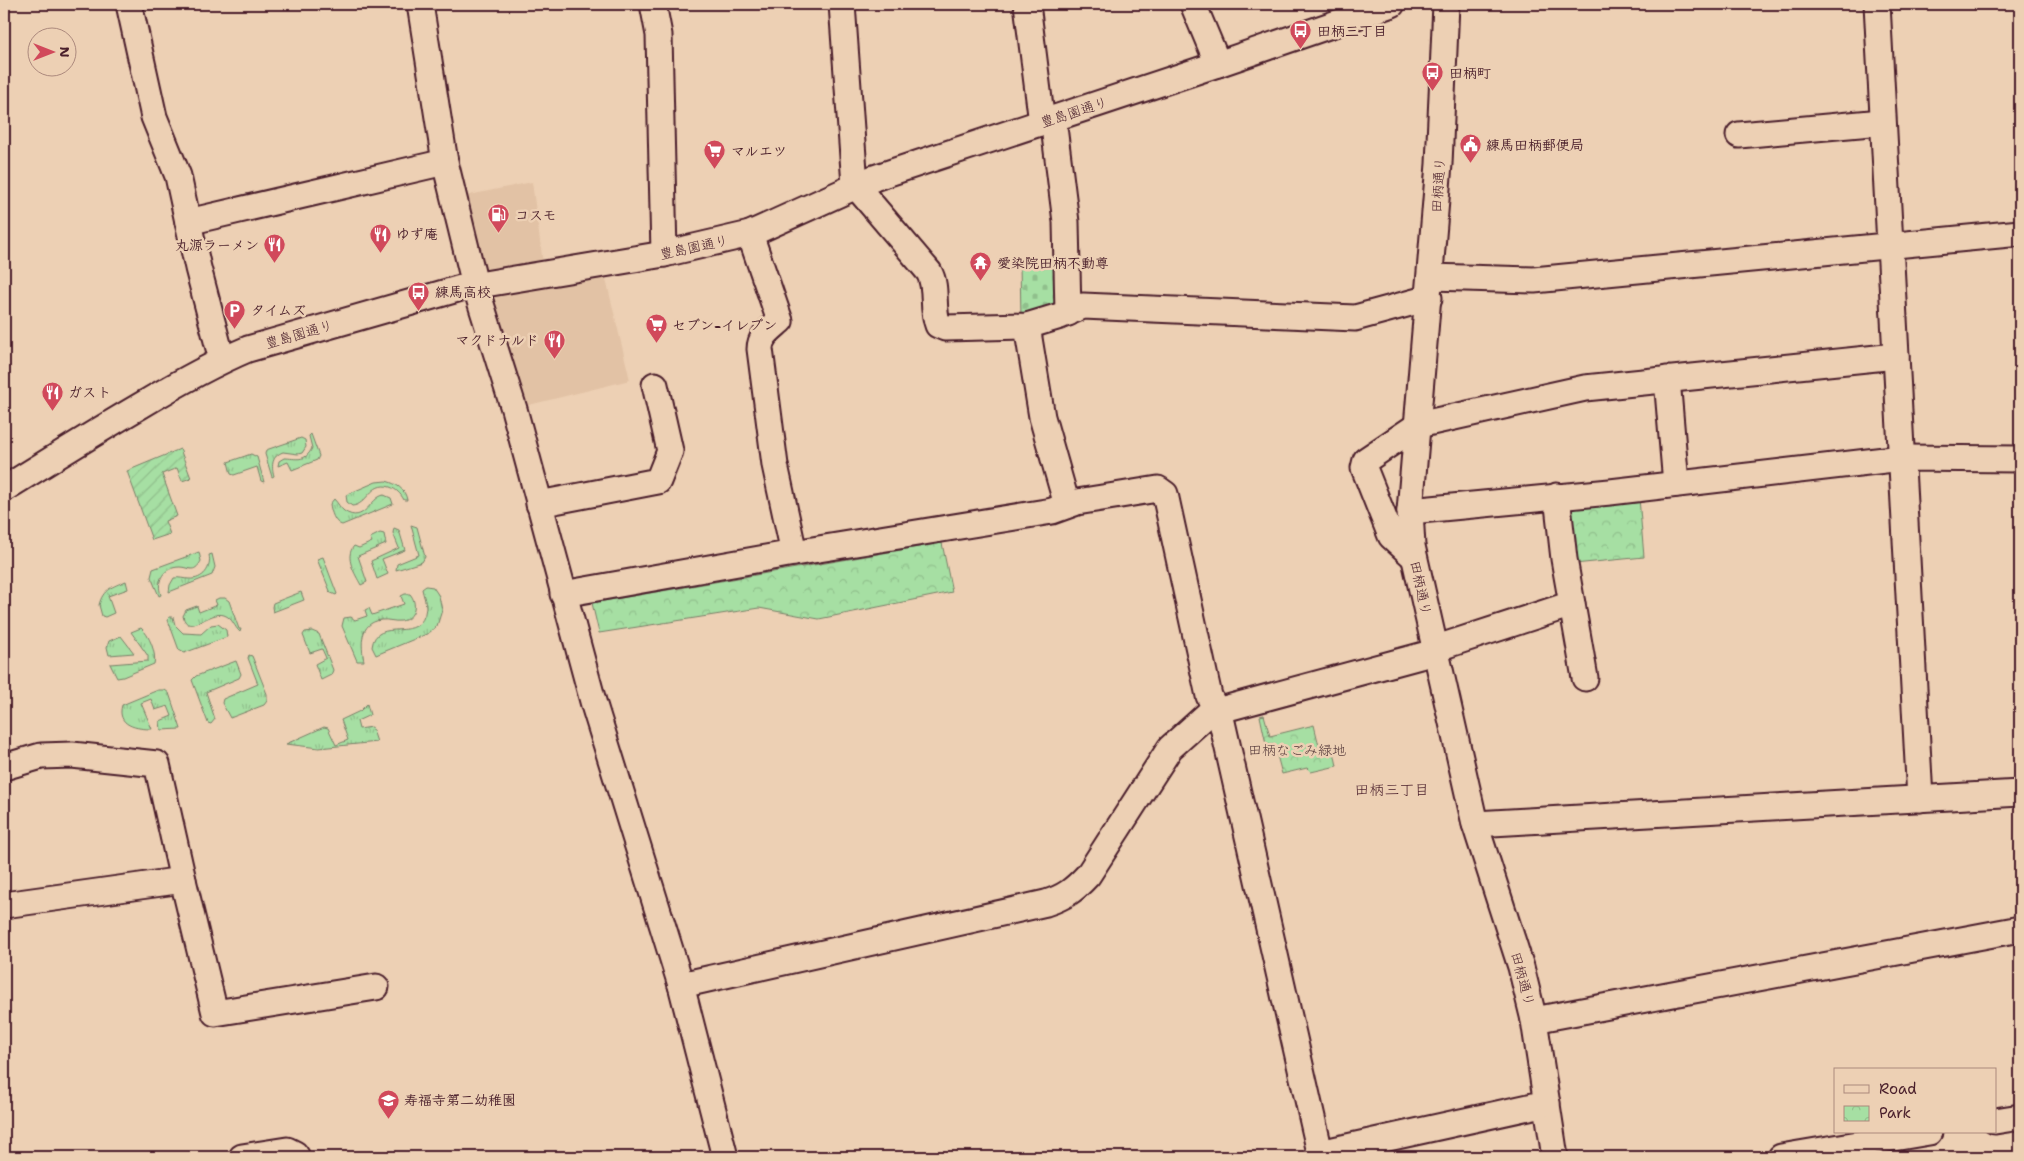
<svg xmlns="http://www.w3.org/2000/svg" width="2024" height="1161" viewBox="0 0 2024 1161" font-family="'Shantell Sans','Klee One',sans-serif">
	<defs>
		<pattern id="grass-tufts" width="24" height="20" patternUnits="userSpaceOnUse" patternTransform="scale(1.25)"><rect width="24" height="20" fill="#a6dfa3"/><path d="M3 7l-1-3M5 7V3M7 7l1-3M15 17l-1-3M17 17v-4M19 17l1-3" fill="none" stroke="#90bf8c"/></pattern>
		<pattern id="cemetery-stones" width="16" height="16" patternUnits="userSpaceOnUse" patternTransform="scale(1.25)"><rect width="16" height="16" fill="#a6dfa3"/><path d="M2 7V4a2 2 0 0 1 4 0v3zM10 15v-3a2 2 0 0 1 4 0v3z" fill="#90bf8c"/></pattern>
		<pattern id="park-crowns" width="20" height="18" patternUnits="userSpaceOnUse" patternTransform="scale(1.25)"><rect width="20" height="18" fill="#a6dfa3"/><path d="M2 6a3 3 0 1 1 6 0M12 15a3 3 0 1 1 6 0" fill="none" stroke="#90bf8c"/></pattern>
		<pattern id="garden-furrows" width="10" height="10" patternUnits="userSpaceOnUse" patternTransform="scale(1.25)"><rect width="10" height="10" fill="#a6dfa3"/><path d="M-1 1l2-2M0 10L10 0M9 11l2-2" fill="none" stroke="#90bf8c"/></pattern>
	</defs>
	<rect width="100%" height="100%" fill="#edd0b4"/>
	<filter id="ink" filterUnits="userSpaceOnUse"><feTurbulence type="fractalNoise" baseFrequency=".02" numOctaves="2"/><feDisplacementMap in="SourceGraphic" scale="10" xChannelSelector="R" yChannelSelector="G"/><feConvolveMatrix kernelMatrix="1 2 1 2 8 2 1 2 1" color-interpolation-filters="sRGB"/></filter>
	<g filter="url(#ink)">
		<g fill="#e2c2a5">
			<path d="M532,182L543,263L480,272L460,197Z"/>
			<path d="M605,275L630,380L525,406L491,296Z"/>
		</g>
		<g fill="url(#grass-tufts)" stroke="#787f67">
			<path d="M311,434L319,456L317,460L292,470L288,462L278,466L279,461L284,458C296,458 305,463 312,448L309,436Z"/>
			<path d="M301,438L305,440L306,447L302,453L298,454L283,452C272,456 271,465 274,476L272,477L265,454L266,450Z"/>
			<path d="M251,454L257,457L264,482L261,481L257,467L234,475L231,474L228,462Z"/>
			<path d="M386,481C397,484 405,489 407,500H404C401,494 396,489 390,487C370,481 368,505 352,506L347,502L346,495L348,494L376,482Z"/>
			<path d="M384,495L391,498L393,504L342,525C334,523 331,511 330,504L334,499C338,503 340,508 344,511C365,525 370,497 384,495Z"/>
			<path d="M411,525L417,527L425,557L422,562L396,570L397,564L419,555Z"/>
			<path d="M394,528L399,530L405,550L382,559L388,574L377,579L371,561L399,548L393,533Z"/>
			<path d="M380,533L384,534L386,544L358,556L367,582L361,585C355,574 344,557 354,546L359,548L372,542L370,538Z"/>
			<path d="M199,552L201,561C199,565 196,569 192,569C188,569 184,567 180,567C163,567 156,581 161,595L159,596L151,577L153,569Z"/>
			<path d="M212,554L215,567L212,575L169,592L170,585L174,578C179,577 184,579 189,579C203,580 212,568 209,555Z"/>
			<path d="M323,557L337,594L336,595L329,592L330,591L317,559Z"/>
			<path d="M126,581L128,589L108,596L114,613L105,617L102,616L99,605C103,589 112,587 126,581Z"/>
			<path d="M426,586L433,587L439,596L442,610L437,626L429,633L376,655L372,647C376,614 422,647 426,608C426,601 423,595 422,589Z"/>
			<path d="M301,592L304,600L273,612L272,607L273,603Z"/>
			<path d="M405,594H410C418,603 415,619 401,621C394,622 388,619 381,620C359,623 361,645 364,661H357L342,626L344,618L351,617L355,620L367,616L365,610L369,608L372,615L404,604L401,596Z"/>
			<path d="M219,598H225L229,601L239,629H241L240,632C234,627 233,618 224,615C209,610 188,638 183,616L186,610L197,606L199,612L217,605L215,600Z"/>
			<path d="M169,617H173L175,625L183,633L201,634L211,625L218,624L226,630L227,637L184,653L179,650L168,620Z"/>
			<path d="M141,628C149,634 157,654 154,664L123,677L117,678L110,664L148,661V656L131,632Z"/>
			<path d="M312,631L319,634L333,670L331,675L321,680L315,664L326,658L322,649L310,653L303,635L305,632Z"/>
			<path d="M121,636L134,653L109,655L107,647L109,641Z"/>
			<path d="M249,655L252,656L267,694V701L264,705L230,718L222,703L223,699L258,684L248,658Z"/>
			<path d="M236,661L241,674L239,678L206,692L215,719L211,724L208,723L192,680L196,676Z"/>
			<path d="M158,690H165L169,693L181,729L161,730L160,721L172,716L168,706L155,710L151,699L141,703L152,729C137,729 116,726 122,705Z"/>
			<path d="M367,704L370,715L357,721L359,729L372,727L377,742L319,748L286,744L324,727L328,728L336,745L348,740L341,720L360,711Z"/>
		</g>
		<path fill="url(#cemetery-stones)" stroke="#787f67" d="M1060,262L1059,309L1021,318L1020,263Z"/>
		<g fill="url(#park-crowns)" stroke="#787f67">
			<path d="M1639,498L1644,557L1574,564L1568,513L1575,504Z"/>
			<path d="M942,543L952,592L819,619L759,608L599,633L592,603Z"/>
			<path d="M1264,715L1270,736L1314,725L1320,750L1333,747L1337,766L1311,772L1307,768L1282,774L1274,744H1266L1260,716Z"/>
		</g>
		<path fill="url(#garden-furrows)" stroke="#787f67" d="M180,449L191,478L182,481L177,468L162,474L177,516L165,521L170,534L152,540L127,471Z"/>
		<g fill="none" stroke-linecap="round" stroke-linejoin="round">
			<defs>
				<g id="minor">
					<path d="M129,4L154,117L178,176L198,268L222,360"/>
					<path d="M420,4L445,162L475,285L514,409L594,705L681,985L725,1157"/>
					<path d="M653,4L659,35L664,254"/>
					<path d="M842,4L855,185L929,272C938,288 931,307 938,325L945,328L1027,326L1060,316L1083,306L1355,318L1429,298"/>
					<path d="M1027,4L1042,123"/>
					<path d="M1193,4L1218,64"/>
					<path d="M1446,4L1439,164L1410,511L1412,546L1475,824L1521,967L1534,1020L1555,1157"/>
					<path d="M1877,4L1920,799"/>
					<path d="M1053,119L1066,222L1068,313"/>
					<path d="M1739,135L1882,122"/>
					<path d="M188,222L445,162"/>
					<path d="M750,234L780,321C771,329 760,336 760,349L775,465L794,553"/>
					<path d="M1431,277L1534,280L2020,233"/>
					<path d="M1027,326L1042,417L1067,505"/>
					<path d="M1667,379L1676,484"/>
					<path d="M4,489C49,461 94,433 140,406C175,385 210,365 248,349L461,288L664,254L750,234L874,178L1218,64L1392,4"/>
					<path d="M539,504L658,481L670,451L655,385"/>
					<path d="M1410,511L1610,492L1902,458L2020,459"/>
					<path d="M1414,557L1391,536L1364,468L1366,460L1418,425L1585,388L1896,356"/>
					<path d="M563,594L794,553L1052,511L1077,502L1158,489L1165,494L1209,696L1222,722L1321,1157"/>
					<path d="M1572,604L1585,678"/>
					<path d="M1434,649L1572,604L1564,559L1557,496"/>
					<path d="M4,767L41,756L72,755L157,764L183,880L215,1013L376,987"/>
					<path d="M1475,824L2020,793"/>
					<path d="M4,905L183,880"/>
					<path d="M681,985L1046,903C1065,897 1074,890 1088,875L1170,748L1209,713L1435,652"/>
					<path d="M1534,1020L2020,929"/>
					<path d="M1995,1121L2020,1117"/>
					<path d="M1320,1153L1547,1103"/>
					<path d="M242,1157L287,1150L295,1154L297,1157"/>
					<path d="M1781,1157L1929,1132"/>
				</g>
			</defs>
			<use href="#minor" stroke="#4a1f2b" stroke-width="29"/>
			<use href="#minor" stroke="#edd0b4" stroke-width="25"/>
		</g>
	</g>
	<defs>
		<symbol id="bus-pin" viewBox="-11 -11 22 30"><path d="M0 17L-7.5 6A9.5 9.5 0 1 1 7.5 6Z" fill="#d1495b" stroke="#edd0b4"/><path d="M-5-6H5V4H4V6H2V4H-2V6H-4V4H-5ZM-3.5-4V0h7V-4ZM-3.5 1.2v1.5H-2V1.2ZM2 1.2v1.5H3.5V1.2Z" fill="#fff"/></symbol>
		<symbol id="civic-pin" viewBox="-11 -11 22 30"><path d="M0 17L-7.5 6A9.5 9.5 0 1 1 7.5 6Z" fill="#d1495b" stroke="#edd0b4"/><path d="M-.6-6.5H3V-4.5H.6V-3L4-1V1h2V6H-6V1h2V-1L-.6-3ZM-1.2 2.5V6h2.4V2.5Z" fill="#fff"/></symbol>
		<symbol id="supermarket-pin" viewBox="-11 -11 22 30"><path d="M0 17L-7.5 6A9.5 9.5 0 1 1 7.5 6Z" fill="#d1495b" stroke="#edd0b4"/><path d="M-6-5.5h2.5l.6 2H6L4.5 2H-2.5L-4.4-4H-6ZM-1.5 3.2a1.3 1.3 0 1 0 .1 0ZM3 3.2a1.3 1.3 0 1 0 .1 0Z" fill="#fff"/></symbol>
		<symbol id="fuel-pin" viewBox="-11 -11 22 30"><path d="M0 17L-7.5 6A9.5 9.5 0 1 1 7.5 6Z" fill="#d1495b" stroke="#edd0b4"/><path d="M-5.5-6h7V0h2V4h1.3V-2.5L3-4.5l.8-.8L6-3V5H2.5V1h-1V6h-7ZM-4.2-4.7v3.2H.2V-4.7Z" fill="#fff"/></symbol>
		<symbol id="restaurant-pin" viewBox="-11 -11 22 30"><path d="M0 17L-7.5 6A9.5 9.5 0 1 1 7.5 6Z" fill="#d1495b" stroke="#edd0b4"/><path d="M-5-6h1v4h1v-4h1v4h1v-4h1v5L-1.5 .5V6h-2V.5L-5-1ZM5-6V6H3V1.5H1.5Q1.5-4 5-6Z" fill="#fff"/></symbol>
		<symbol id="temple-pin" viewBox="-11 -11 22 30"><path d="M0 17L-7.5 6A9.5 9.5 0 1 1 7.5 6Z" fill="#d1495b" stroke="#edd0b4"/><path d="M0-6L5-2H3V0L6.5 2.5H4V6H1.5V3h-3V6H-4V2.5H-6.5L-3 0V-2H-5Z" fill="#fff"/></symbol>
		<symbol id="parking-pin" viewBox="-11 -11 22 30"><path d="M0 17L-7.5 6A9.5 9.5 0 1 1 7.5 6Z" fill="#d1495b" stroke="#edd0b4"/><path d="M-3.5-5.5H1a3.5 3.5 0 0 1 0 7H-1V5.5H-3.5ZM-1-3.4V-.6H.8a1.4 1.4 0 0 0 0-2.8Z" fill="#fff"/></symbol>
		<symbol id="school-pin" viewBox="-11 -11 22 30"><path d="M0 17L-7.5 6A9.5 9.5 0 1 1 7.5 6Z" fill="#d1495b" stroke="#edd0b4"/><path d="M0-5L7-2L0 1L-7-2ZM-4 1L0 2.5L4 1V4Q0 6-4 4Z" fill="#fff"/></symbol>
	</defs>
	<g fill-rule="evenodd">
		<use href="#bus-pin" x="1288" y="18" width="25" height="34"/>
		<use href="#bus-pin" x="1420" y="60" width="25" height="34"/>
		<use href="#civic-pin" x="1458" y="132" width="25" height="34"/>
		<use href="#supermarket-pin" x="702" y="138" width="25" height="34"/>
		<use href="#fuel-pin" x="486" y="202" width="25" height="34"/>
		<use href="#restaurant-pin" x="368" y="222" width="25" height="34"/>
		<use href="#restaurant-pin" x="262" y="232" width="25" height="34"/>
		<use href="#temple-pin" x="968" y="250" width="25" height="34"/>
		<use href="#bus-pin" x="406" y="280" width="25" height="34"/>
		<use href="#parking-pin" x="222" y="298" width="25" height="34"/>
		<use href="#supermarket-pin" x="644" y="312" width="25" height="34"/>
		<use href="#restaurant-pin" x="542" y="328" width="25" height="34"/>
		<use href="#restaurant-pin" x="40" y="380" width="25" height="34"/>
		<use href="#school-pin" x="376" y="1088" width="25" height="34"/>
	</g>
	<g text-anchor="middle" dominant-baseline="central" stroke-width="5" stroke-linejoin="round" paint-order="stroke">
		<g font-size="14" font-weight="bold" fill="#4a1f2b" stroke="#edd0b4" text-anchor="start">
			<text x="1317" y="31">田柄三丁目</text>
			<text x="1449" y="73">田柄町</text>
			<text x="1486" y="145">練馬田柄郵便局</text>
			<text x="731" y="151">マルエツ</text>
			<text x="515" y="215">コスモ</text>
			<text x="396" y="234">ゆず庵</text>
			<text x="259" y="245" text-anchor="end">丸源ラーメン</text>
			<text x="997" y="263">愛染院田柄不動尊</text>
			<text x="435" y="292">練馬高校</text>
			<text x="251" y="310">タイムズ</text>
			<text x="672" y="325">セブン-イレブン</text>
			<text x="539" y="340" text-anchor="end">マクドナルド</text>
			<text x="68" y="392">ガスト</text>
			<text x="404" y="1100">寿福寺第二幼稚園</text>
		</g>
		<g font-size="14" fill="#4a1f2b" stroke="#edd0b4">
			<text transform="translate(1074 112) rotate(-18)">豊島園通り</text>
			<text transform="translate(1438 185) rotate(-86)">田柄通り</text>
			<text transform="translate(694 247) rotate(-12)">豊島園通り</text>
			<text transform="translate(299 334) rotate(-16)">豊島園通り</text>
			<text transform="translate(1421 588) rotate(78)">田柄通り</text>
			<text transform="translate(1523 979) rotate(75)">田柄通り</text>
		</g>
		<g font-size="14" fill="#583c3d" stroke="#edd0b4">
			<text x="1297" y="750">田柄なごみ緑地</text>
		</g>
		<g font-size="15" fill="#4a1f2b" stroke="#edd0b4">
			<text x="1392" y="790">田柄三丁目</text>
		</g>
	</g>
	<rect width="2024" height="1161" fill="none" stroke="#edd0b4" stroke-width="20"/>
	<rect x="10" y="10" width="2004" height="1141" fill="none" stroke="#4a1f2b" stroke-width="2" filter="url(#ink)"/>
	<rect x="1834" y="1068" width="162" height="65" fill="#edd0b4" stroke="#ac897d"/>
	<rect x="1844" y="1085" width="25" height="8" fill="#edd0b4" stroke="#ac897d"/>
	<text x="1879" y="1094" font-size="15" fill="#4a1f2b">Road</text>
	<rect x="1844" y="1106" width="25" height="15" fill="url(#park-crowns)" stroke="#ac897d"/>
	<text x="1879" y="1118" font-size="15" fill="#4a1f2b">Park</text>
	<g transform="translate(52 52) rotate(90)"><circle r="24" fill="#edd0b4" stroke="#ac897d"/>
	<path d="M0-4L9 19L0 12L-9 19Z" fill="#d1495b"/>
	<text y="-8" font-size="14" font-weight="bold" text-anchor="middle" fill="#4a1f2b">N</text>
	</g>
</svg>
